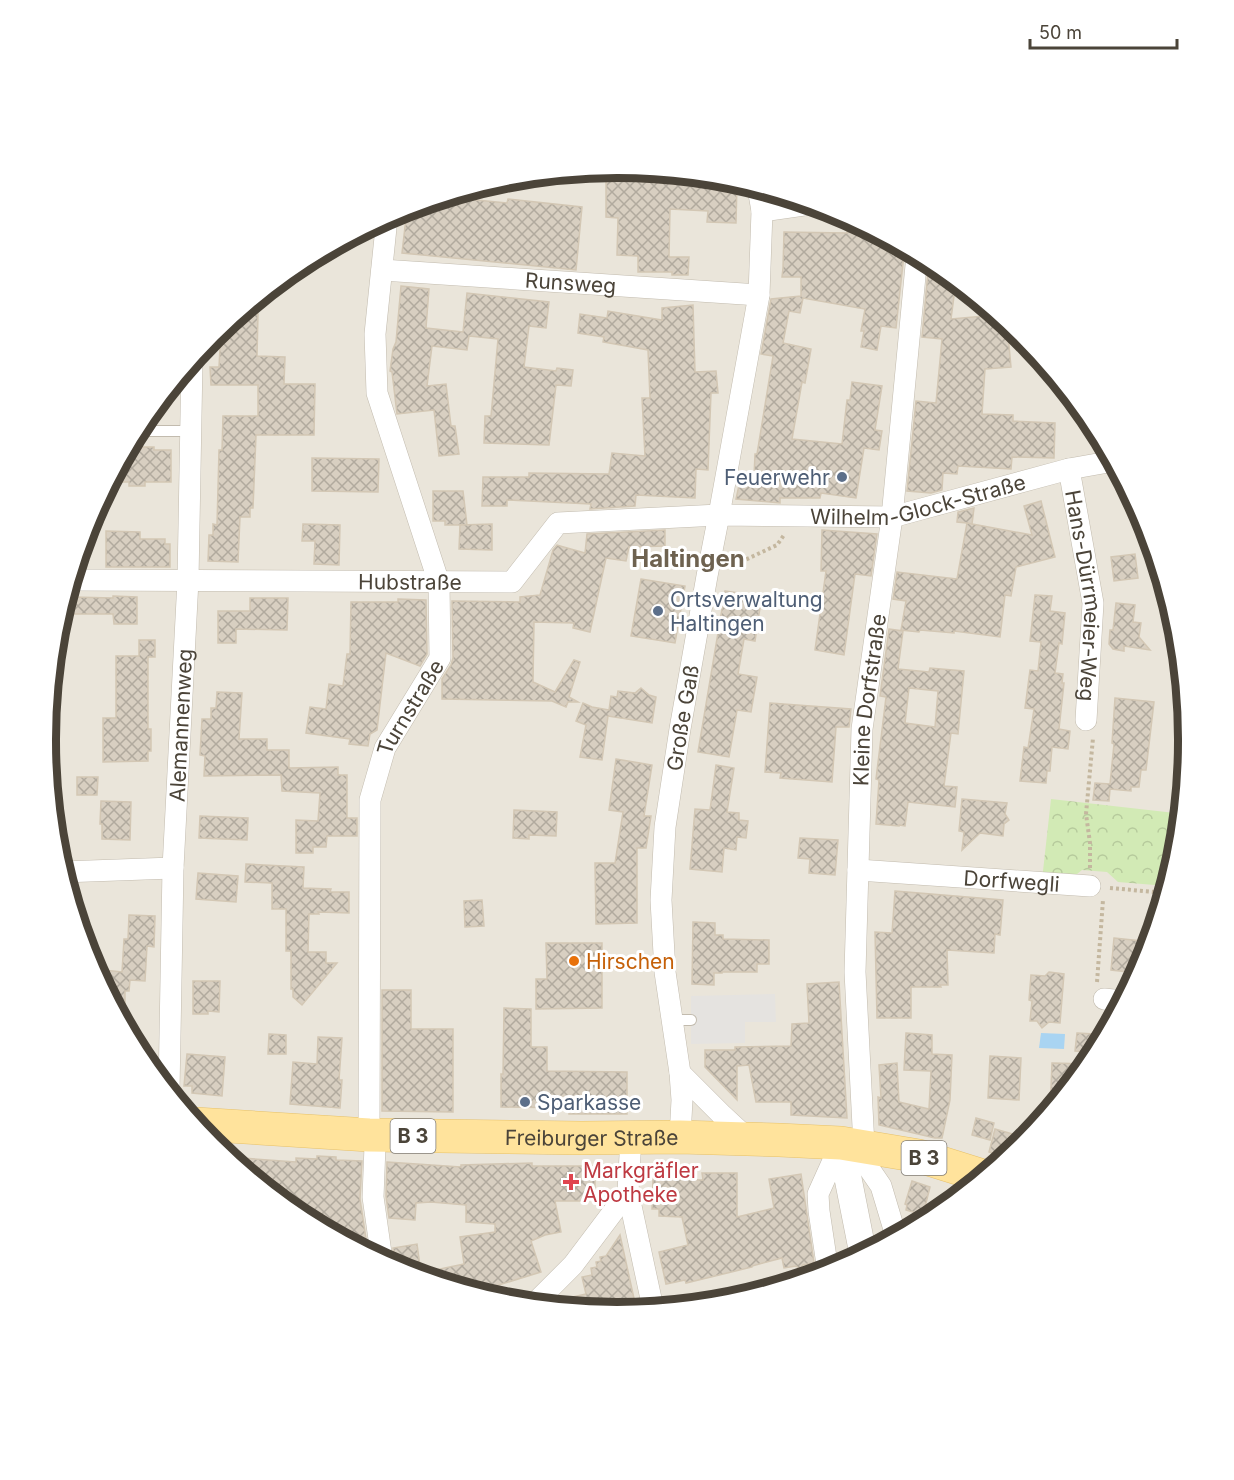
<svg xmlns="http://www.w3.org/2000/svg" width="1234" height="1480" viewBox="0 0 1234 1480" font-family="Inter,sans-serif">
	<defs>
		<pattern id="park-crowns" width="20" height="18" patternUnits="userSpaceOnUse" patternTransform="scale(1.5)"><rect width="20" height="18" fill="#d2eab5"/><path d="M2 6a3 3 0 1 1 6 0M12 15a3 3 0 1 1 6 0" fill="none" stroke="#b6ca9c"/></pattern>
		<pattern id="building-cross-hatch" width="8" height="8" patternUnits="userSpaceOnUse" patternTransform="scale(1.5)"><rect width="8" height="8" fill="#d8cfc1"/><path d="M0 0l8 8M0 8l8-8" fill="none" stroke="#b1aa9e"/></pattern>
	</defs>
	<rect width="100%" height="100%" fill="#f6f3ec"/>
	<circle fill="#eae5da" cx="617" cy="740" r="570"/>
	<path fill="url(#park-crowns)" d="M1051,799L1175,813L1167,886L1118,882L1107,872L1082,870L1067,882L1042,880Z"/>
	<path fill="#e5e3e0" d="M775,994L776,1022H745V1043L691,1044V996Z"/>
	<path fill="#a9d4f2" d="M1041,1033L1065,1034L1064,1049L1039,1048Z"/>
	<g fill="url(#building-cross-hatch)" stroke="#d3c7b4" stroke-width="1.5" fill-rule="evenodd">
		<path d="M669,173L692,175V182L737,183L736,223L707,222L708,211L670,209L669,257H689L688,275H672V272H638V256L617,255L618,218L606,217V180H669Z"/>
		<path d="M477,188L476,200L507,203L508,199L582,207L576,270L402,253L407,209Z"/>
		<path d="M847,217L906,249L904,254L896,328L881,326L877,350L861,347L864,331H861L865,309L803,298L800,313L789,311L783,343L811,349L805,383L802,382L792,439L842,444L847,400H850L852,382L882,386L875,430L882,431L879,450L864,448L856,498L821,493L820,498H780V503L736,499L741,476L754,477L755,454H757L773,356L761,354L771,299L801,296V277H782L783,268L784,232L847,233Z"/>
		<path d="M929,261L956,281L951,319L996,315L1007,324L1011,367L985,369L982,414L1013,415V421L1055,423L1054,458L1012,457L1011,469L958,466L957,474L943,473L942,490L931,493L907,491L916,401L936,403L942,339L922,337Z"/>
		<path d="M401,286L429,289L426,328L463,332L467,293L549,302L546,328L529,326L524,367L556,371L557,368L573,370L571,386L556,385L549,445L484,443L485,416H491L498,339L469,336L467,350L432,346L427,386L446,384L451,426H455L459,454L439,456L434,410L397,414L392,372L390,371L393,349L396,342Z"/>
		<path d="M693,305L695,372L716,371L718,393H711L708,470L696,469L695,498L636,495L635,506L590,509L591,504L507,500V506H482L483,477H529V473L609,474L612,453L645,456L642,398H650L648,350L603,342L604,337L578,333L580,314L607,318L608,311L662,320V308Z"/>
		<path d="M239,314H258L257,356L285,357L284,384H315L314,435H256L253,508H250V517H240L238,562L208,561L209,535H213V524L217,525L219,450H222L223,416H258V385H211L210,367H219L221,329Z"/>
		<path d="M128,447H154V450H171V482H145V486H129V482H110Z"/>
		<path d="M312,458L379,459L378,492L312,491Z"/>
		<path d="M433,491H463L467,525H445V521H433Z"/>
		<path d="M1041,501L1055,557L1016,567L1011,596L1005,595L1000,637L954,631V633L920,630L919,632L901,630L906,601L893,599L897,572L957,579L967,523L957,522L958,512L974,508L972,524L967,523L1032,535L1024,506Z"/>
		<path d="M303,524L340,525L339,565L314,564L315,541H302Z"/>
		<path d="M492,524V550L459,549L460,525Z"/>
		<path d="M665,530V546L629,547L626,561L606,558L590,632L573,628L574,623L534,622L533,682L555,692L574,660L580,662L569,697L578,702H568L566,707L552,701L442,699V679L451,665L453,658L452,601L520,602V597L540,595L553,550L557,545L585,553L587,534Z"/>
		<path d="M822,530L877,534L871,576L855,574L844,655L815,650L826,571H821Z"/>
		<path d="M106,531L140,532V539H165V544H170V567H106Z"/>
		<path d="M1135,554L1138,578L1114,581L1111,557Z"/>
		<path d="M641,579L685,586L675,643L631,636Z"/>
		<path d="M725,591L759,596L758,601H761L755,641L744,639L738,674L757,677L751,712L737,710L729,757L698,752Z"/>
		<path d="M1035,595L1052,596L1050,611L1065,613L1062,644L1059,643L1055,673L1063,674L1062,683H1064L1059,729L1070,731L1068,749L1052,747L1050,771H1047L1046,783L1020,781L1024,747L1028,748L1034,709L1025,708L1030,670L1038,671L1041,642L1030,641Z"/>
		<path d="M113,596L137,597V624H114L113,614H72L73,597L113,598Z"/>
		<path d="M250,598H288L287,630L236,629V643H218V611H250Z"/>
		<path d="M398,599L426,600L427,654L420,666L386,653L377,730L370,734L368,746L349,744L350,739L306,733L310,707L326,709L329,684L343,686L347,654H350L351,602H398Z"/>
		<path d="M1116,603L1135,605L1133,622L1141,623L1139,637L1150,650L1124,646V651L1113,649L1109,644L1110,630H1113Z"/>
		<path d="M889,629L903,631L898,669L929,672L930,668L964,671L958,734L951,733L944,786L957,787L955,807L908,802L905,826L899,825V826L876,824L879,780L876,779L886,697L880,696ZM909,688L938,691L935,727L905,723Z"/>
		<path d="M139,640H155V657H148V729H151V751H148V761L103,762V718H116V656H139Z"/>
		<path d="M641,688L649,695L656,697L652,723L608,716L602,760L580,757L586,725L576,721L583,703L592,707L609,710L611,696L617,697L618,691L635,693Z"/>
		<path d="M217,692L242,693L239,739H267V750H289V768L338,767V775H347V818H357V836H327L326,847H313V853H296V820L318,821L320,793L282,791L281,775L204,776L205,756L200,755L202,719H211V708H216Z"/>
		<path d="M1115,698L1154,702L1146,770H1141L1139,787H1131V791L1110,789L1109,801L1093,800L1095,783L1110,784L1114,744L1112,743Z"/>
		<path d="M770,703L851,709L849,727H836L832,782L780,778L781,773L765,772Z"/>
		<path d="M616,759L652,765L644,816H651L646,848H637V923L596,924L595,863H615L623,812L609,810Z"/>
		<path d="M716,765L734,768L727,812L739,813V820L748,821L746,838L737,837L736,850L724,848L722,872L690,869L695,809L710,810Z"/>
		<path d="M77,777H98L97,795H77Z"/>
		<path d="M962,799L1007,803L1005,814L1009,820L1004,824L1003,836L980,833L962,850L964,832L959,831Z"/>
		<path d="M101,801L131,802L130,840L102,839V824H100Z"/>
		<path d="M514,810L557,812L556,836L529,835V839L513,838Z"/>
		<path d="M200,816L248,818L247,840L199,838Z"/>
		<path d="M800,838L838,840L835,875L809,873L810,859L798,858Z"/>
		<path d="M246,864L304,867L303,888L331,889L330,892H349V913L318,912L319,914H309L308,952H326V963H337L302,1005L293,997V989H291V951H286V909H272V883L245,882Z"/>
		<path d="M198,873L238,876L236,902L196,899Z"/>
		<path d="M895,891L1003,900L1000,935L995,934L994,953L947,950L948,985H940L941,987H911V1018H877L875,932L892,933Z"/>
		<path d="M482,900L484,926L465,927L464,901Z"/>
		<path d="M129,915L155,916L154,947L147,946L145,981L130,980L129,991H125V1027L94,969L122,972L124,939H128Z"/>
		<path d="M693,922L715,923V935H723V939L769,940V964H757V972H722V973H714V985L692,984Z"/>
		<path d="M1114,938L1151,942L1145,959L1138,973L1111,970Z"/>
		<path d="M546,943H602V1008L536,1009V979H547Z"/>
		<path d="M1049,972L1064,974L1060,1023L1049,1022L1042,1028L1037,1021H1030L1032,1001L1029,1000L1031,975L1045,976Z"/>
		<path d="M193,981H220L219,1012L208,1011V1014H193Z"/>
		<path d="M839,982L847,1118L791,1115V1102H756L749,1065L737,1066V1100L705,1067V1050H735V1047L791,1046L792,1024L809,1023L807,984Z"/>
		<path d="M382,990H411V1029H453V1112L382,1111Z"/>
		<path d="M504,1008L531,1009V1047H547V1071L627,1072V1114H569V1108L501,1107V1074H503Z"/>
		<path d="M906,1033L932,1035V1054L952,1055L950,1100L942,1138H935L879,1125L878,1097L881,1098L879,1065L897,1063L899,1102L929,1109L931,1071L904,1070Z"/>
		<path d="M1077,1033L1094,1034L1093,1052L1075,1051Z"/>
		<path d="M269,1034L286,1035V1054H268Z"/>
		<path d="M318,1037L342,1038L339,1080H342L340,1108L290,1104L293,1062L317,1064Z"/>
		<path d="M187,1054L225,1057L222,1096L192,1093V1086H184Z"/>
		<path d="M990,1056L1021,1058L1019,1100L988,1098Z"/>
		<path d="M1052,1063L1087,1064L1050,1110Z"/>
		<path d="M976,1118L994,1123L990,1140L972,1135Z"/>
		<path d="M995,1129L1027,1138L1021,1145L1006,1157L989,1152Z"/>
		<path d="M317,1156L336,1157V1160L362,1161L360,1199L368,1252L299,1215L227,1157L296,1162V1158L317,1159Z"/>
		<path d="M387,1162L461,1167V1165L532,1163V1166H595V1195H583V1201H555L561,1232L545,1235L531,1241L541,1272L476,1292L398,1268L393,1266L395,1259L393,1248L417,1244L421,1273L464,1264L460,1237L495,1232V1224L466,1222V1205L431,1202L416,1203L415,1220L389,1218L386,1196Z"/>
		<path d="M702,1173H737V1217L774,1208L769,1179L801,1174L814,1263L803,1265L800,1269L796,1266L784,1268L782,1258L752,1266V1267L686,1283L685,1280L666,1284L659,1252L688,1245L682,1217L659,1216V1209H652L653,1179L703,1180Z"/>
		<path d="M912,1181L930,1187L923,1215L906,1210L907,1205L905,1204Z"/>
		<path d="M620,1235L635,1303L613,1308V1312L551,1305L555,1301L586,1294L582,1277L592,1275L591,1268L597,1267L596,1262L601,1261L600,1257L606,1256Z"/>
	</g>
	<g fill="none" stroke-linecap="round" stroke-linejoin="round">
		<defs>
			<g id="service">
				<path d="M137,431H191"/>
				<path d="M672,1020H691"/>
			</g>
			<g id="minor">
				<path d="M762,211L811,204"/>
				<path id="s1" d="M382,270L759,295"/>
				<path id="s2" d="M1069,469L1093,603L1086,720"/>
				<path id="s3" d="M71,580L512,582L558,523L719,515L892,517L1069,469L1114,461"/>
				<path id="s4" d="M858,870L1090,886"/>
				<path d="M62,872L173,868"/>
				<path d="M1104,999L1123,1001"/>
				<path d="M680,1073L721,1114L748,1139"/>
				<path id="s5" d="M169,1091L173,868L188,580L192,361"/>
				<path id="s6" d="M680,1137L682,1100L680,1073L665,972L661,900L665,827L680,729L707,576L719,515L759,295L762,211L758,188"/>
				<path id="s7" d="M864,1146L855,972L862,729L892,517L917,255"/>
				<path d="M628,1192L653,1308"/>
				<path id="s8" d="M382,1260L373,1197L375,1146L369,1135L370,800L385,748L440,658L439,583L377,393L375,334L387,218"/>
				<path d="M828,1271L819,1211L818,1194L841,1143L868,1167L881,1186L896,1236"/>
				<path d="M534,1304L573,1265L628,1192L631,1137"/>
			</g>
			<path id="tertiary" d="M841,1143L863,1254"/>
			<g id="primary">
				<path id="s9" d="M196,1124L369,1135L582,1138L680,1137L779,1140L841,1143L919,1156L983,1176"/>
			</g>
		</defs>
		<use href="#service" stroke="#c2bbae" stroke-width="12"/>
		<use href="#minor" stroke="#c2bbae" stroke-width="22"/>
		<use href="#tertiary" stroke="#c2bbae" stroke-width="28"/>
		<use href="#primary" stroke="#e6c16a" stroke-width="34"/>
		<g stroke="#c4b79f" stroke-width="4" stroke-dasharray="3 3" stroke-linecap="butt">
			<path d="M730,567L777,545L784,535"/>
			<path d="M1090,868V843L1086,814L1093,738"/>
			<path d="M1110,888L1166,893"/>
			<path d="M1097,982L1103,900"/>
		</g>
		<use href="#service" stroke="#fff" stroke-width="10"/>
		<use href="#minor" stroke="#fff" stroke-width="21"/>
		<use href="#tertiary" stroke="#fff" stroke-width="27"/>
		<use href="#primary" stroke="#ffe39c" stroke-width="33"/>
	</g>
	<g fill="#5c6f8a" stroke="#fff" stroke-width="2">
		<circle cx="842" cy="477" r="6"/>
		<circle cx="658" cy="611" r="6"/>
		<circle cx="525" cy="1102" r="6"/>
	</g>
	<circle fill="#e8710a" stroke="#fff" stroke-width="2" cx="574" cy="961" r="6"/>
	<path fill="#e0444e" stroke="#fff" stroke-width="2" d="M568 1173h6v6h6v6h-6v6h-6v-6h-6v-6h6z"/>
	<g text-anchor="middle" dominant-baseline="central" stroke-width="6" stroke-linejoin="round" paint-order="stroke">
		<g fill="#fff" stroke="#817c74" stroke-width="1.5">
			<rect x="390.5" y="1119" width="45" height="34" rx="4.5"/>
			<rect x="901.5" y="1141" width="45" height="34" rx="4.5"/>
		</g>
		<g font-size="20" font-weight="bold" fill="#4b4439">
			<text x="413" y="1136">B 3</text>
			<text x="924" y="1158">B 3</text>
		</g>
		<g font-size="21" fill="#4b4439" stroke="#fff">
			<text stroke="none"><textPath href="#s1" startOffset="189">Runsweg</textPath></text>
			<text stroke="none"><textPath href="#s3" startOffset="878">Wilhelm-Glock-Straße</textPath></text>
			<text stroke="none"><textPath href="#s3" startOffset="339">Hubstraße</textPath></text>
			<text stroke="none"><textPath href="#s2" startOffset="128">Hans-Dürrmeier-Weg</textPath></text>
			<text stroke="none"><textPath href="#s7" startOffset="447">Kleine Dorfstraße</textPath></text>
			<text stroke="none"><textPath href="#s8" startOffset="564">Turnstraße</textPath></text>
			<text stroke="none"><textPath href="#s6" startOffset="422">Große Gaß</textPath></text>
			<text stroke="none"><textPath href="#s5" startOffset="366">Alemannenweg</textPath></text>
			<text stroke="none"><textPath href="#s4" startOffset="154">Dorfwegli</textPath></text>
			<text stroke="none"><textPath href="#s9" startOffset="396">Freiburger Straße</textPath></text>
		</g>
		<g font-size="21" fill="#4e5e75" stroke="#fff" text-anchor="start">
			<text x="830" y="477" text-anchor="end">Feuerwehr</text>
			<text x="670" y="599">Ortsverwaltung<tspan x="670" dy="24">Haltingen</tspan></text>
			<text x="537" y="1102">Sparkasse</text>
		</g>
		<g font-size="21" fill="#c56008" stroke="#fff" text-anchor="start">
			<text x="586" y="961">Hirschen</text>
		</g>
		<g font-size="21" fill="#be3a42" stroke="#fff" text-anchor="start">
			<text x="583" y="1170">Markgräfler<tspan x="583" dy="24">Apotheke</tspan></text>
		</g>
		<g font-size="24" font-weight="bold" fill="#6e6250" stroke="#fff">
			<text x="688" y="558">Haltingen</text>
		</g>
	</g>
	<path d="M0 0H1234V1480H0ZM617 178H617A561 561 0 0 1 1178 739V741A561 561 0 0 1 617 1302H617A561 561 0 0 1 56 741V739A561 561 0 0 1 617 178Z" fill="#fff" fill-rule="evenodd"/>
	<path fill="none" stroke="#4b4439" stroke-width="8" d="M617 178H617A561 561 0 0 1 1178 739V741A561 561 0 0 1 617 1302H617A561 561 0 0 1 56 741V739A561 561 0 0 1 617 178Z"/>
	<path d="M1030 39v9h147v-9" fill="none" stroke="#4b4439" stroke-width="3"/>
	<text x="1039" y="39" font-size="18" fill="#4b4439" stroke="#ffffff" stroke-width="4.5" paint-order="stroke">50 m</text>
</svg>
